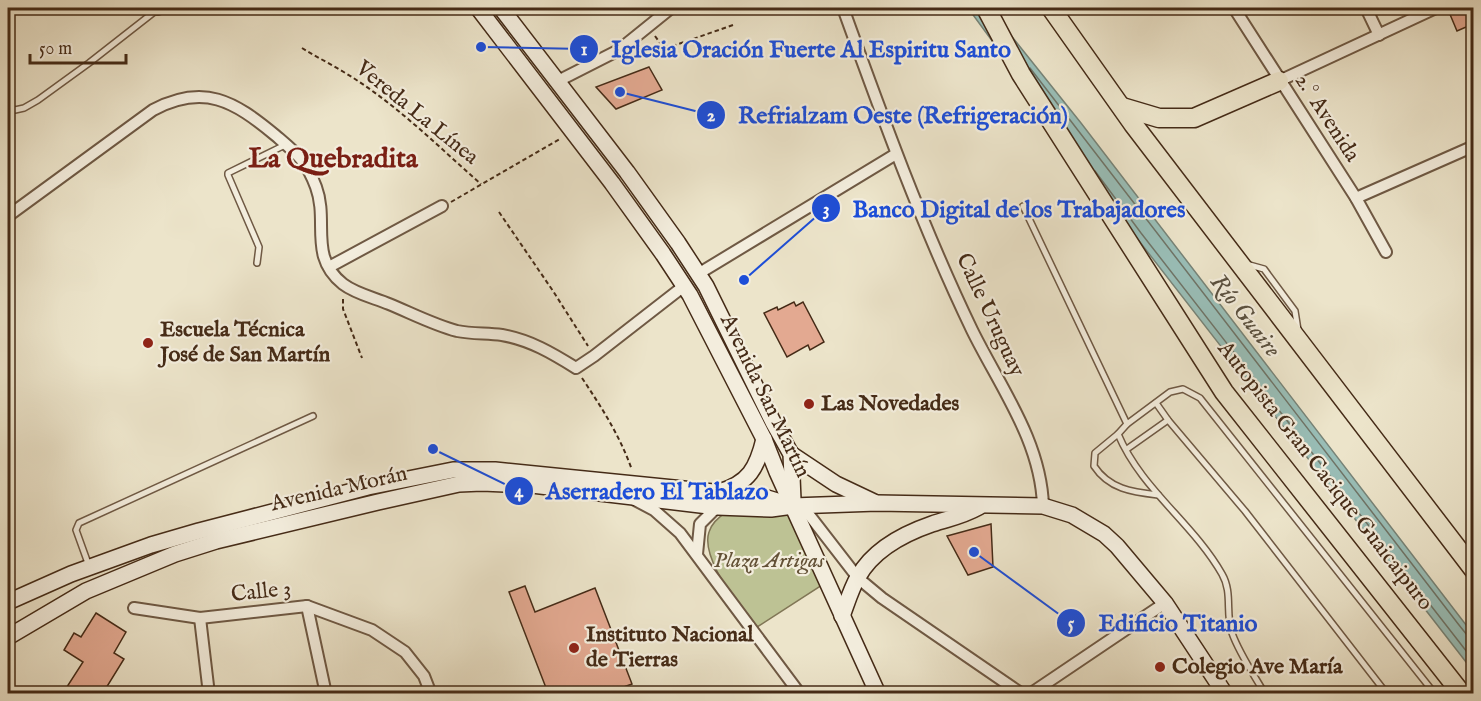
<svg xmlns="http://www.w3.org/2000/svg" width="1481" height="701" viewBox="0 0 1481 701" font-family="'IM FELL English',serif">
	<rect width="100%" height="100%" fill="#ece4ca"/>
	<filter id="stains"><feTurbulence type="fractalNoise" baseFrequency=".00333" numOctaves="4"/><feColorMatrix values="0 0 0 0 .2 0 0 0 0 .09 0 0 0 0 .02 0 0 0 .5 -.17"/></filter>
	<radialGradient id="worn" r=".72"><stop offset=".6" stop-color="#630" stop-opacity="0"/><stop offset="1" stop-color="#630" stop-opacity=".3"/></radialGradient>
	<path fill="#bdc294" stroke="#817656" stroke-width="1.5" d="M728,511L802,513L833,578L754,629C740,607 700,558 709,532C712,522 720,516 728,511Z"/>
	<path fill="#99beb7" stroke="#778377" stroke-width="1.5" d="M968,8H989L1081,123L1473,634V671L1136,237Z"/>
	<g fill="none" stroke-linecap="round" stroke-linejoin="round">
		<g stroke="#6f7467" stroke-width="1.5">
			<path d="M1030,68L1459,625L1467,635L1474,637"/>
			<path d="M1095,171L1141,233L1474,661"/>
		</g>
	</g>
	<g fill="#e3a991" stroke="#452b17" stroke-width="1.5">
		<path d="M1460,8H1473V24L1457,31L1449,12Z"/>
		<path d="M649,67L662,90L616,109L596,87Z"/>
		<path d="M794,302L796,306L803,302L824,342L810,350L808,345L787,357L764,313L777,307L778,310Z"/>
		<path d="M991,524L993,567L968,575L947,536Z"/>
		<path d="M525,586L535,612L595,588L632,684L607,693H548L509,592Z"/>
		<path d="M96,613L126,632L114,653L124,659L103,693H63L83,662L64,650L74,633L81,637Z"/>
	</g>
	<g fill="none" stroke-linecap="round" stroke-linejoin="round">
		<defs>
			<g id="service">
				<path d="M8,106L15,110L24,108L38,100L89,63L158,9"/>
				<path d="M1023,206L1127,424L1118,434C1141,489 1193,523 1222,574C1233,593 1225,613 1232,633C1239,653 1254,675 1265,694"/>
				<path d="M257,263L259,247L228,175V173L285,145"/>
				<path d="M1246,264L1264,269L1295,311L1298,330"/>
				<path d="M1156,403L1168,420L1245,511L1387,694"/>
				<path d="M1127,424L1170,392L1183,389L1200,398L1435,694"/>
				<path d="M1118,434L1095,453L1094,466C1109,489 1132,492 1158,495"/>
				<path d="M1127,449L1168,420"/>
				<path d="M89,566L76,530L79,523L313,416"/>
			</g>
			<g id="minor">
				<path d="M843,8C882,116 922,226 972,330C1000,387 1041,441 1043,506"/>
				<path d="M1234,8L1356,198L1386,252"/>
				<path d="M1366,8L1379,35"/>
				<path d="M158,9L160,8"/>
				<path d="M558,81L619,50L671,8"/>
				<path d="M1279,81L1436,8"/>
				<path d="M1356,198L1474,146"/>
				<path d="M8,216L153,110C204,83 234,101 275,135C296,153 306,160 316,187C329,222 308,256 343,284C356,294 375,298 389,304C411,313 434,325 457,331C472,334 487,333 502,335C530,340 552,353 576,368L594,356L684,286"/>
				<path d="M329,267L442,206"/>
				<path d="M698,274L896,154"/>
				<path d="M635,500L654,510L680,533L800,694"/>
				<path d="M793,506L810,516L858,578L882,598L1022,694"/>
				<path d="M697,554L700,524L717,507"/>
				<path d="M307,606L326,694"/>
				<path d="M134,608L200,618L307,606L372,630L405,652L424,676L431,694"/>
				<path d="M200,618L209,694"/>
				<path d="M1030,694L1165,603"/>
			</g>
			<g id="secondary">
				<path d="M478,8L612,183L663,254L690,295L764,439L777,472L878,694"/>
				<path d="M501,8L627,172L678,243L706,286L773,422L791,454L793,500"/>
				<path d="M791,454L836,484L874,502"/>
				<path d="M719,492C749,483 757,468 764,439"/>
				<path d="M8,602L71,574L151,545L199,531L368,487L453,470H495L764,497L787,504"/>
				<path d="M842,616C847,603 851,589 858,577C873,550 903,534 932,524C950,518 961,517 979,507"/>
				<path d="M8,637L86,591L175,554L216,541L378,502L459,484L482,483L532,485L717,507L771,509L793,506L877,503L1043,506L1072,515L1104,534L1117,546L1165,603L1225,694"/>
			</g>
			<g id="motorway">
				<path d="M986,8L1021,74L1224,392L1462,694"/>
				<path d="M1051,8L1133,124L1474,570"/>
				<path d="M1122,107L1159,118H1194L1279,81"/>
			</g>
		</defs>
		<use href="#service" stroke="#6f5944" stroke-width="8"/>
		<use href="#minor" stroke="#6f5944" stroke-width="14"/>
		<use href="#secondary" stroke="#452b17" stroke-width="18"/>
		<use href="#motorway" stroke="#452b17" stroke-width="21"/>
		<g stroke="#452b17" stroke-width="2" stroke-dasharray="4.5 3" stroke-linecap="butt">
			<path d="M642,8L649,13"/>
			<path d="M655,36L662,46L670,47L733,25"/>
			<path d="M302,48C320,59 340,69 358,81C402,110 441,149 481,184"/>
			<path d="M451,202L560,139"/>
			<path d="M499,212L553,291L588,346"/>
			<path d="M343,299V309L362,358"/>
			<path d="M582,378C602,408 620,436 632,470"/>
		</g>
		<use href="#service" stroke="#f3eddd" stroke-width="5"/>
		<use href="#minor" stroke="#f3eddd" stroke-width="10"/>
		<use href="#secondary" stroke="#f3eddd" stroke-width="15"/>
		<use href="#motorway" stroke="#ece4ca" stroke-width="18"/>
	</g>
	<g fill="#8f2418" stroke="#f3eddd" stroke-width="2">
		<circle cx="148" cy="343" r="6"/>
		<circle cx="809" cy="404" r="6"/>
		<circle cx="574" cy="648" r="6"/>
		<circle cx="1160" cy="667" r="6"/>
	</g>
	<g text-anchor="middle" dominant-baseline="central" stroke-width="4.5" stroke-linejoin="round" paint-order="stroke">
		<g font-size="22" fill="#452b17" stroke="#f3eddd">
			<text transform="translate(417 113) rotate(39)">Vereda La Línea</text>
			<text transform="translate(1327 118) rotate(57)">2.° Avenida</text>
			<text transform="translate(990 315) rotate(65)">Calle Uruguay</text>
			<text transform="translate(765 396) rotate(64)">Avenida San Martín</text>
			<text transform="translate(1325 476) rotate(52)">Autopista Gran Cacique Guaicaipuro</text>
			<text transform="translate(339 489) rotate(-13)">Avenida Morán</text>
			<text transform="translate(261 592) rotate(-6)">Calle 3</text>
		</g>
		<g font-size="22" font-weight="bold" fill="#452b17" stroke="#f3eddd" text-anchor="start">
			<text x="160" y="330">Escuela Técnica<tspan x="160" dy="25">José de San Martín</tspan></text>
			<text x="821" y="404">Las Novedades</text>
			<text x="586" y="635">Instituto Nacional<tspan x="586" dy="25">de Tierras</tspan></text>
			<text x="1172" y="667">Colegio Ave María</text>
		</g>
		<g font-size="22" font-style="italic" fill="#635136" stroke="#f3eddd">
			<text x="769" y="561">Plaza Artigas</text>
		</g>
		<g font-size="24" font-style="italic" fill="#5a503f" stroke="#f3eddd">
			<text transform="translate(1245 316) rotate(52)">Río Guaire</text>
		</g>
		<g font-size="28" font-weight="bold" fill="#7a1f14" stroke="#f3eddd">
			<text x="333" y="159">La Quebradita</text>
		</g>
	</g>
	<path fill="none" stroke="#1d4ed8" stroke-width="2" d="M481 47L584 49M620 92L711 115M744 280L826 208M433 449L519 491M974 552L1071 623"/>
	<g fill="#1d4ed8" stroke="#f3eddd" stroke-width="2">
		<circle cx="481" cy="47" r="6"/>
		<circle cx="620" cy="92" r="6"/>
		<circle cx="744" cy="280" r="6"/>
		<circle cx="433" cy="449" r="6"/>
		<circle cx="974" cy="552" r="6"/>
		<circle cx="584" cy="49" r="15"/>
		<circle cx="711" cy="115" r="15"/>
		<circle cx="826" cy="208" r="15"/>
		<circle cx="519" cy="491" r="15"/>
		<circle cx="1071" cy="623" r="15"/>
	</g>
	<g font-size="18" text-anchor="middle" font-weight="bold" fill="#fff">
		<text x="584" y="55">1</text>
		<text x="711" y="121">2</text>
		<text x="826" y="215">3</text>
		<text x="519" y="497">4</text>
		<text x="1071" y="629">5</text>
	</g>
	<g font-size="24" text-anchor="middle" font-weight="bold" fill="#1d4ed8" stroke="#f3eddd" stroke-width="4.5" stroke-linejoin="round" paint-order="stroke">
		<text x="811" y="57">Iglesia Oración Fuerte Al Espiritu Santo</text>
		<text x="903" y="123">Refrialzam Oeste (Refrigeración)</text>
		<text x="1019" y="217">Banco Digital de los Trabajadores</text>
		<text x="657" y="499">Aserradero El Tablazo</text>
		<text x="1178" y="631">Edificio Titanio</text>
	</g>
	<rect width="1481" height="701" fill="none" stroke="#ece4ca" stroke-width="30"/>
	<rect x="9" y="9" width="1463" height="683" fill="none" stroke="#452b17" stroke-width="3"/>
	<rect x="15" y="15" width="1451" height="671" fill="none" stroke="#452b17" stroke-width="1.5"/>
	<path d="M30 54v9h96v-9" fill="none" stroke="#452b17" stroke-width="3"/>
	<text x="39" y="54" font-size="18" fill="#452b17" stroke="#f3eddd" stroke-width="4.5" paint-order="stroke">50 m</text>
	<rect width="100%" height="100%" filter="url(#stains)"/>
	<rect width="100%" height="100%" fill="url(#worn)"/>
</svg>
